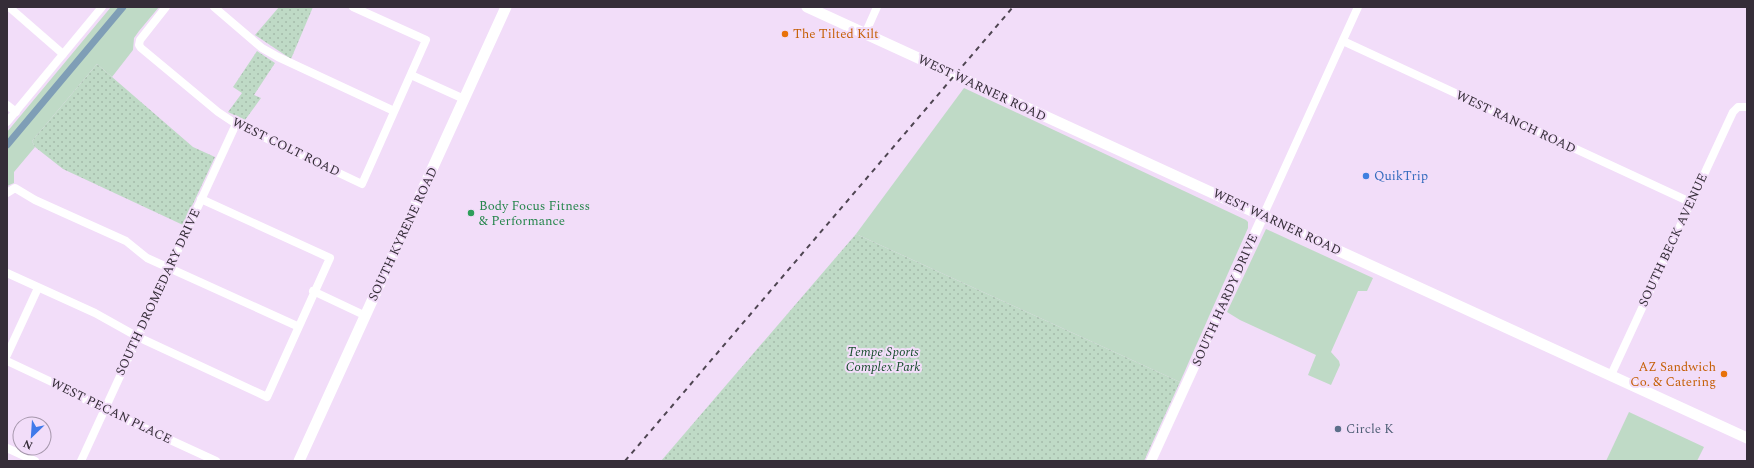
<svg xmlns="http://www.w3.org/2000/svg" width="1754" height="468" viewBox="0 0 1754 468" font-family="Spectral,serif">
	<defs>
		<pattern id="park-dots" width="8" height="8" patternUnits="userSpaceOnUse"><rect width="8" height="8" fill="#bfdac6"/><path d="M2 2h.1M6 6h.1" fill="none" stroke="#a5bbab" stroke-width="1.8" stroke-linecap="round"/></pattern>
	</defs>
	<rect width="100%" height="100%" fill="#f2ddf9"/>
	<g fill="#bfdac6">
		<path d="M111,7H159L139,31L134,38L133,50L112,77L97,64L32,141L35,147L14,172V183L7,186V132Z"/>
		<path d="M964,88L1246,220L1248,222V228L1180,382L856,234Z"/>
		<path d="M1266,229L1373,278L1367,291H1358L1331,352L1339,361L1340,365L1331,385L1308,375L1316,355L1240,320L1227,312Z"/>
		<path d="M1629,412L1704,447L1697,461H1606Z"/>
	</g>
	<g fill="url(#park-dots)">
		<path d="M279,7H313L291,59L255,35Z"/>
		<path d="M257,51L275,63L254,95L261,98L245,120L228,112L242,93L233,87Z"/>
		<path d="M97,64L193,147L215,157L183,225L63,169L35,147L32,141Z"/>
		<path d="M856,234L1180,382L1144,461H661Z"/>
	</g>
	<g fill="none" stroke-linecap="round" stroke-linejoin="round">
		<path stroke="#7f9eb6" stroke-width="7" d="M7,145L123,7"/>
		<g stroke="#fff" stroke-width="8">
			<path d="M9,7L63,54"/>
			<path d="M166,7L140,40L139,45L141,48L218,112L236,124L362,184L426,40L353,7"/>
			<path d="M214,7L262,48L278,57L394,111"/>
			<path d="M865,34L877,7"/>
			<path d="M1343,41L1690,202"/>
			<path d="M411,75L464,99"/>
			<path d="M7,105L16,112"/>
			<path d="M7,122L102,7"/>
			<path d="M7,193L15,188L35,200L126,241L147,258L297,326"/>
			<path d="M1263,216L1358,7"/>
			<path d="M7,273L95,313L138,337L267,397L330,258L201,199"/>
			<path d="M313,291L366,316"/>
			<path d="M7,355L38,288"/>
			<path d="M7,361L58,385L105,410L216,461"/>
			<path d="M1611,375L1733,112L1738,107H1747"/>
			<path d="M7,448L35,461"/>
			<path d="M81,461L236,124"/>
		</g>
		<path stroke="#fff" stroke-width="10" d="M1151,461L1263,216"/>
		<g stroke="#fff" stroke-width="11">
			<path d="M807,7L1747,438"/>
			<path d="M299,461L506,7"/>
		</g>
		<path stroke="#4f4552" stroke-width="2" stroke-dasharray="5 5" stroke-linecap="butt" d="M625,461L1013,7"/>
	</g>
	<g fill="#e8710a" stroke="#f2ddf9" stroke-width="1.5">
		<circle cx="785" cy="34" r="4"/>
		<circle cx="1724" cy="374" r="4"/>
	</g>
	<circle fill="#3f7fe0" stroke="#f2ddf9" stroke-width="1.5" cx="1366" cy="176" r="4"/>
	<circle fill="#2e9e5b" stroke="#f2ddf9" stroke-width="1.5" cx="471" cy="213" r="4"/>
	<circle fill="#5c6f8a" stroke="#f2ddf9" stroke-width="1.5" cx="1338" cy="429" r="4"/>
	<g text-anchor="middle" dominant-baseline="central" stroke-width="4" stroke-linejoin="round" paint-order="stroke">
		<g font-size="13" fill="#c56008" stroke="#f2ddf9" text-anchor="start">
			<text x="793" y="34">The Tilted Kilt</text>
			<text x="1716" y="367" text-anchor="end">AZ Sandwich<tspan x="1716" dy="15">Co. &amp; Catering</tspan></text>
		</g>
		<g font-size="13" fill="#352d38" stroke="#f2ddf9">
			<text transform="translate(982 88) rotate(25)">WEST WARNER ROAD</text>
			<text transform="translate(1516 122) rotate(25)">WEST RANCH ROAD</text>
			<text transform="translate(286 147) rotate(26)">WEST COLT ROAD</text>
			<text transform="translate(1277 222) rotate(25)">WEST WARNER ROAD</text>
			<text transform="translate(403 234) rotate(-65)">SOUTH KYRENE ROAD</text>
			<text transform="translate(1673 240) rotate(-65)">SOUTH BECK AVENUE</text>
			<text transform="translate(158 292) rotate(-65)">SOUTH DROMEDARY DRIVE</text>
			<text transform="translate(1225 300) rotate(-66)">SOUTH HARDY DRIVE</text>
			<text transform="translate(111 411) rotate(26)">WEST PECAN PLACE</text>
		</g>
		<g font-size="13" fill="#366cbe" stroke="#f2ddf9" text-anchor="start">
			<text x="1374" y="176">QuikTrip</text>
		</g>
		<g font-size="13" fill="#27864d" stroke="#f2ddf9" text-anchor="start">
			<text x="479" y="206">Body Focus Fitness<tspan x="479" dy="15">&amp; Performance</tspan></text>
		</g>
		<g font-size="13" font-style="italic" fill="#174d2c" stroke="#f2ddf9">
			<text x="883" y="352">Tempe Sports<tspan x="883" dy="15">Complex Park</tspan></text>
		</g>
		<g font-size="13" fill="#4e5e75" stroke="#f2ddf9" text-anchor="start">
			<text x="1346" y="429">Circle K</text>
		</g>
	</g>
	<rect width="1754" height="468" fill="none" stroke="#352d38" stroke-width="16"/>
	<g transform="translate(32 436) rotate(205)"><circle r="19" fill="#f2ddf9" stroke="#a697ac"/>
	<path d="M0-3L7 15L0 10L-7 15Z" fill="#407aea"/>
	<text y="-6" font-size="11" font-weight="bold" text-anchor="middle" fill="#352d38">N</text>
	</g>
</svg>
